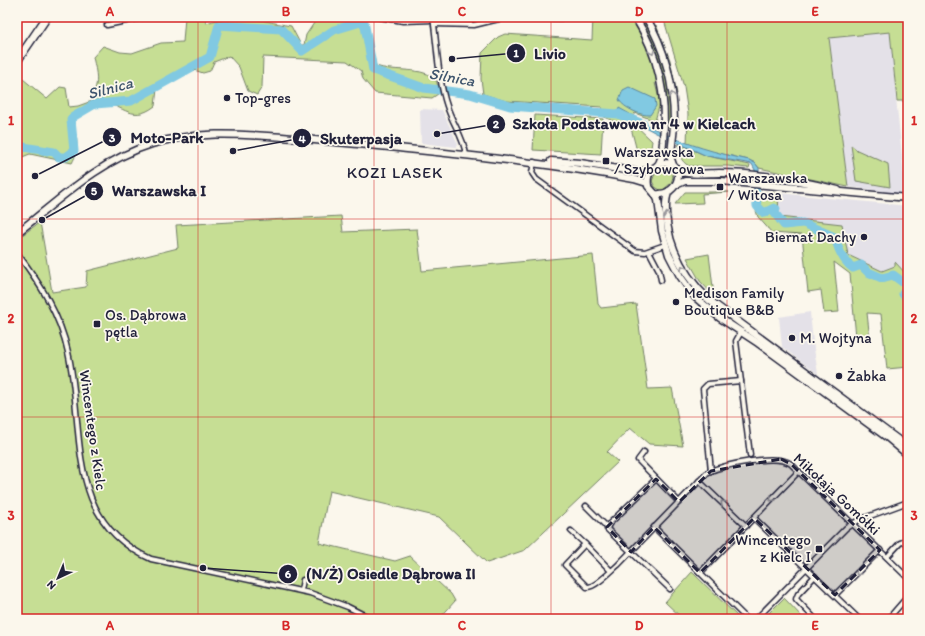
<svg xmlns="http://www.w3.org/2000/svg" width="925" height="636" viewBox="0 0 925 636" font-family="Itim,sans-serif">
	<rect width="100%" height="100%" fill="#fbf7ec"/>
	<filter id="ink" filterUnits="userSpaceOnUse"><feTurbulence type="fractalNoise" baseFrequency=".025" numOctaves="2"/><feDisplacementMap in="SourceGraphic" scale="8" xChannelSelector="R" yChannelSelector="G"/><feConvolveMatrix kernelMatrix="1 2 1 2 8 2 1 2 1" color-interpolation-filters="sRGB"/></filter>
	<g filter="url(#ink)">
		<g fill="#e4e1e8">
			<path d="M890,32L896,98L906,194L848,187L829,38Z"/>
			<path d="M420,109L442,110L458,144L456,147L421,143Z"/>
			<path d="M778,193L908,206V276L895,262V266L882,271L848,255L816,221L779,217Z"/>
			<path d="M810,312L813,342L818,374L782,347L779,317Z"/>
		</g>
		<g fill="#c6de94" stroke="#748068">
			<path d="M185,17H205L206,23C242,12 256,20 291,26L301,45H304L306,35L318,17H366L376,66C391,72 419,67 433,77C438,81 438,88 438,94L432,98L375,93L363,79L361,71L347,61L263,57L262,87L257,95L248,91L239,67L229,56L214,62L210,71L203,73L194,70L157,89L155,106C129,126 122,99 96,105C88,106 78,116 72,121C77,136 80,149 72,163L30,154L17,159V106L19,100L17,95V74L47,99L60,87L66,88L69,107L78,106L92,101L91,94C101,86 95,67 93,57L103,46L120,52L132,53L161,43L183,42Z"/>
			<path d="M593,17H631C643,38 652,57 658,81L655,83L660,103L655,121L635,113L630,120L652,141L651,148L638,155L631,128L601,116L602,107L506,101L483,94L481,79L482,53L498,37L505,34L592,40Z"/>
			<path d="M638,17H642C662,51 672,88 671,128L667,126C668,87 658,51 638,17Z"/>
			<path d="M660,17H908V101H897L890,32L829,38L848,187L759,168L755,163L749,160L708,151L687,144L688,114L684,87L664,20Z"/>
			<path d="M656,25L670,60L677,94L675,92L668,60L654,26Z"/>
			<path d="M535,115L603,119L601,154L533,150Z"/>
			<path d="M679,144L707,156L750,165L749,168L727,166H689C680,161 678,153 679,144Z"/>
			<path d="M851,145L857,150L888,164L890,187L856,181Z"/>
			<path d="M664,166L671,170L673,177L671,183L662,191L655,187L652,181L655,174L663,169Z"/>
			<path d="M692,176H728L748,178V181L692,180Z"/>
			<path d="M685,192H729L702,194L703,203L675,204Z"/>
			<path d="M750,192L778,193L779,217L842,224L848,255L882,271L895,266V262L908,276V367L887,369L881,314L867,313L870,340L856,337L850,274L834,262L839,312L824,313L821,290L808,292L802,235L772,233L758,217Z"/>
			<path d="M662,208H663C671,245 676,275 706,301C714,309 725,314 734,321L732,323C689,294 667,260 662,208Z"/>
			<path d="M341,216L343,232L417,229L422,271L593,255L598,304L601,308L636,304L648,389L672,388L683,446L649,444L630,428L607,452L618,462L525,550L487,563L439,517L329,491L319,543L395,561L410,556L451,594L455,601L439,619H17V340L19,338L17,322V239L40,222L52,292L86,287L87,271L178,248L176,225Z"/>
			<path d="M709,254L714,296L700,281L687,258Z"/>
			<path d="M692,572L740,619H683L665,602Z"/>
			<path d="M784,598L804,619H763Z"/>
		</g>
		<g fill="#81c9e2" stroke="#5b869f">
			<path d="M629,87L655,99L656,106L650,115C641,116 624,108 619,100L623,90Z"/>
			<path d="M619,108C633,115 644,124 657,130C687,145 717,153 749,160L755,163L759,168V205H756L755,170L752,164L707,156L656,133L618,112Z"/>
		</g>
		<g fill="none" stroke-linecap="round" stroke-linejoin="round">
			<g stroke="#81c9e2" stroke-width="9">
				<path d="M17,146L54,152L59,157H66L74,151L71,120L73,117L95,104L131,101L210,57L219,25L281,29L302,51L334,30L364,21L373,70L424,88L470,94L510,106L618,114L643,124"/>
				<path d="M756,193L757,206L764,213L774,208L776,209L774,212L784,225L803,223L835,237C838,249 843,261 853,268L861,265L868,272L882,278L893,275L908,286L903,294L908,299"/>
			</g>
			<defs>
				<g id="street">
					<path d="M379,17L403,21L433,20"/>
					<path d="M433,17C437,44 438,80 447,106C452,123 464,137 466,155"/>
					<path d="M434,24L474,25L507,17L561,18"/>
					<path d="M107,25L145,17"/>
					<path d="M534,162L532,173L536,179L635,251L645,252L665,245"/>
					<path d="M649,251L659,270L661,280"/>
					<path d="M17,253C40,283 60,315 68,352C86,430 63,520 151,559L310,593L348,607L372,619"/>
					<path d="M741,332L736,341L750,455"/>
					<path d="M644,452L638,460L679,502"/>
					<path d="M711,471L703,389L708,384L741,381"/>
					<path d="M656,479L609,524L607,529L670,589"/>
					<path d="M699,481L746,526"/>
					<path d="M586,506L607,527"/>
					<path d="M754,518L859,619"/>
					<path d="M654,527L747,619"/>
					<path d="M571,531L585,544"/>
					<path d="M887,557L900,543L908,540"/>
					<path d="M611,571L585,544L565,565L587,587C595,588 612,570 618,565L708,472C724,465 777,453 791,464L908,578"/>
					<path d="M700,573L799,471"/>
					<path d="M815,576L798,594L796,599L815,619"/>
					<path d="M301,590L303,580"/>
					<path d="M835,595L880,550"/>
					<path d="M756,619L846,528L859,520L908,502"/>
					<path d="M888,619L908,596"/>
				</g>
				<g id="secondary">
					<path d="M635,17C659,55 667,98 663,142C662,150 663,160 657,166"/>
					<path d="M646,17C665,49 674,85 674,122C674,134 671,146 671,159L673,165"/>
					<path d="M551,161L580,163L638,172L651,170"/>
					<path d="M662,163C688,162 680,197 655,194L648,186C646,173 652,168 662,163Z"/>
					<path d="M677,170C684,176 709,173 719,173C759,173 799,180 838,190"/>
					<path d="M676,185L685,181H721L908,198"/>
					<path d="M669,191C665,198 666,205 666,213C668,247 685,277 709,300L908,447"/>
					<path d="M655,194L658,200L662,231L669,255L680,276L695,297L720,318L758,343L888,438L908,455"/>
					<path d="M17,233C59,200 100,160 152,144C196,131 237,134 282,137C314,140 347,143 379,146C465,155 550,163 634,179L647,183"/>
				</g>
				<path id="primary" d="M17,61L47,17"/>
			</defs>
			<use href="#street" stroke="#22223b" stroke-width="7"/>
			<use href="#secondary" stroke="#22223b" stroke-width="9"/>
			<use href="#primary" stroke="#22223b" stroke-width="10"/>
			<use href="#street" stroke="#fbf7ec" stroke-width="4"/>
			<use href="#secondary" stroke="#fbf7ec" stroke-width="6"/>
			<use href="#primary" stroke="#fbf7ec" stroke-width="7"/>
		</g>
		<defs><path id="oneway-chevron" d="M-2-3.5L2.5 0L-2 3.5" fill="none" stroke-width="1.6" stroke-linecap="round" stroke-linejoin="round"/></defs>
		<g stroke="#99979c">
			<use href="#oneway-chevron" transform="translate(652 52) rotate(69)"/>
			<use href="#oneway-chevron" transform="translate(672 95) rotate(-97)"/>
			<use href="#oneway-chevron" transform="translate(667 215) rotate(-96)"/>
			<use href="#oneway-chevron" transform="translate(683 268) rotate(-120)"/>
			<use href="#oneway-chevron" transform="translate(668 490) rotate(-136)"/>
			<use href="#oneway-chevron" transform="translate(772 499) rotate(134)"/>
			<use href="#oneway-chevron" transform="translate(723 503) rotate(-136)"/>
			<use href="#oneway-chevron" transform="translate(858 573) rotate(135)"/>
		</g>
	</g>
	<path fill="#22223b" fill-opacity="0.2" stroke="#22223b" stroke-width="3" stroke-dasharray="8 5" stroke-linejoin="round" d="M781,459L791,464L880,550L835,595L754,518L700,573L654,527L631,552L607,527L656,479L679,502L711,471Z"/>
	<path fill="none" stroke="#d62828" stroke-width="1" stroke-opacity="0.55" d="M198,17V619M374,17V619M551,17V619M727,17V619M17,219H908M17,417H908"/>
	<g fill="#22223b" stroke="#fbf7ec" stroke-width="1.5">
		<circle cx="227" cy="98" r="4"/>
		<rect x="602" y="157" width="8" height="8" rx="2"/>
		<rect x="716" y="183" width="8" height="8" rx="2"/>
		<circle cx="864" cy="237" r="4"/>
		<circle cx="676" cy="302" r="4"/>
		<rect x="93" y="320" width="8" height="8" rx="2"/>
		<circle cx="792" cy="338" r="4"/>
		<circle cx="839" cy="376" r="4"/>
		<rect x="815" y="545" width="8" height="8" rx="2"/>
	</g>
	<g text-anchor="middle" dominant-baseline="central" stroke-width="3.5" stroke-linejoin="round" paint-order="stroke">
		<g font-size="15" fill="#22223b" stroke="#fbf7ec" text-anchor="start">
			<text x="235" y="98">Top-gres</text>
			<text x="614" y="152">Warszawska<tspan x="614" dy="17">/ Szybowcowa</tspan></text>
			<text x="728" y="178">Warszawska<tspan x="728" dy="17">/ Witosa</tspan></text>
			<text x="856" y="237" text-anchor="end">Biernat Dachy</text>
			<text x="684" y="293">Medison Family<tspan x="684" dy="17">Boutique B&amp;B</tspan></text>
			<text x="105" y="315">Os. Dąbrowa<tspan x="105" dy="17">pętla</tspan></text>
			<text x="800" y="338">M. Wojtyna</text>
			<text x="847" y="376">Żabka</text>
			<text x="811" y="540" text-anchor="end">Wincentego<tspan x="811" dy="17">z Kielc I</tspan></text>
		</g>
		<g font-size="15" fill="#22223b" stroke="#fbf7ec">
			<text transform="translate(93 430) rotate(82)">Wincentego z Kielc</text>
			<text transform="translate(837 494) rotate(43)">Mikołaja Gomółki</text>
		</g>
		<g font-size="16" font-style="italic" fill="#3e546d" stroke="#fbf7ec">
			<text transform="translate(452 77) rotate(10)">Silnica</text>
			<text transform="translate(110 88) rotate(-15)">Silnica</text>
		</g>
		<g font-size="16" letter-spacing="1" fill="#22223b" stroke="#fbf7ec">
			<text x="395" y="172">KOZI LASEK</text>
		</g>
	</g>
	<path fill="none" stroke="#22223b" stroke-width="1.5" d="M452 59L516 53M437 134L496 124M35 176L112 137M233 151L302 138M42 220L94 191M203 568L288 574"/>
	<g fill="#22223b" stroke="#fbf7ec" stroke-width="1.5">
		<circle cx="452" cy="59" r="4"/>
		<circle cx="437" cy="134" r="4"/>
		<circle cx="35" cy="176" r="4"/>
		<circle cx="233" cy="151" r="4"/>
		<circle cx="42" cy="220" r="4"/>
		<circle cx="203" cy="568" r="4"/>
		<circle cx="516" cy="53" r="10"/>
		<circle cx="496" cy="124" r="10"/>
		<circle cx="112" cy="137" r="10"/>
		<circle cx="302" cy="138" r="10"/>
		<circle cx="94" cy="191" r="10"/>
		<circle cx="288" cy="574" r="10"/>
	</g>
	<g font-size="12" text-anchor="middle" font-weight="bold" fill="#fff">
		<text x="516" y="57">1</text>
		<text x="496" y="128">2</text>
		<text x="112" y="142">3</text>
		<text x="302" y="143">4</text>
		<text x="94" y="195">5</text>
		<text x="288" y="578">6</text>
	</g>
	<g font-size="16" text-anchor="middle" font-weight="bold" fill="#22223b" stroke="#fbf7ec" stroke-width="3.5" stroke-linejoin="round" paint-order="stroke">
		<text x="550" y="59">Livio</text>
		<text x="634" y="129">Szkoła Podstawowa nr 4 w Kielcach</text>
		<text x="167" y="143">Moto-Park</text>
		<text x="361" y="144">Skuterpasja</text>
		<text x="159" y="196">Warszawska I</text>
		<text x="391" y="579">(N/Ż) Osiedle Dąbrowa II</text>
	</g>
	<rect width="925" height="636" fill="none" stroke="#fbf7ec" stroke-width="44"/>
	<g transform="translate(58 578) rotate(224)" stroke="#fbf7ec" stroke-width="3" paint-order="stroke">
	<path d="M0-3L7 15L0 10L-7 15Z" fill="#22223b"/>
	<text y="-6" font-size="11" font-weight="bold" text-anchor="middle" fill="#22223b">N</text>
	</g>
	<rect x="22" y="22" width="881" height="592" fill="none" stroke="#d62828" stroke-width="1.5"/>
	<g font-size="13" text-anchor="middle" font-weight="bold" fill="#d62828">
		<text x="110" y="16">A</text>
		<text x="286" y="16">B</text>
		<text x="462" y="16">C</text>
		<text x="639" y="16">D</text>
		<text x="815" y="16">E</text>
		<text x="11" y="125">1</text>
		<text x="914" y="125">1</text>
		<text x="11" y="323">2</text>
		<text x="914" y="323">2</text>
		<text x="11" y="520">3</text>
		<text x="914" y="520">3</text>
		<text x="110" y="630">A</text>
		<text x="286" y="630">B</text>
		<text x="462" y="630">C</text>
		<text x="639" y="630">D</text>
		<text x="815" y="630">E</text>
	</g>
</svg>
